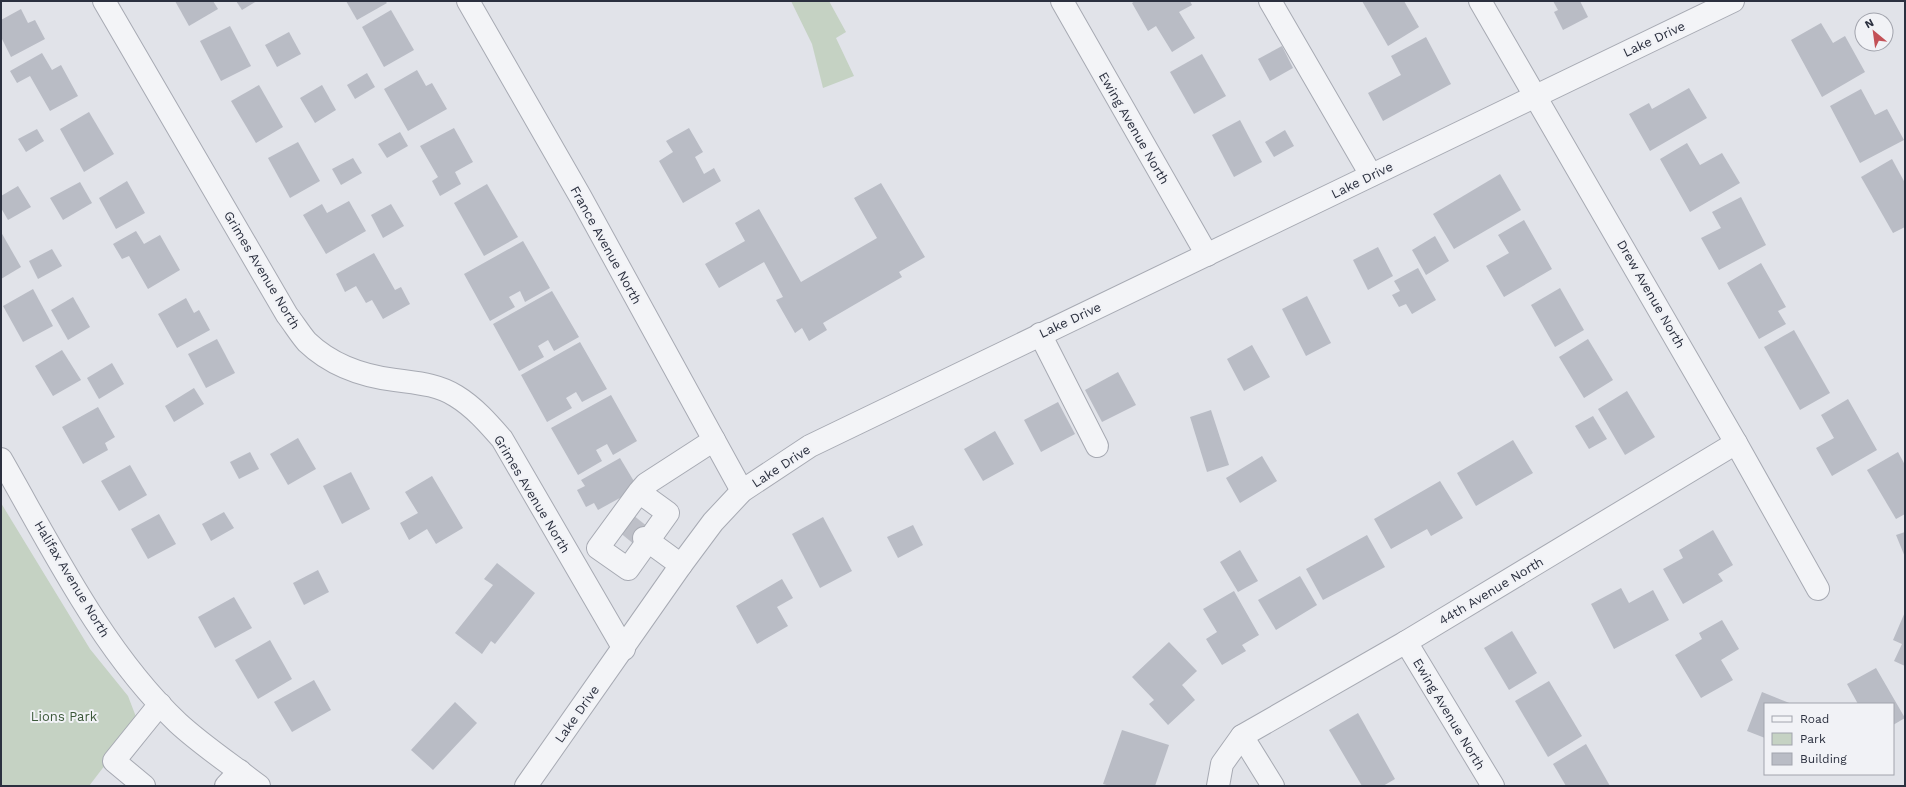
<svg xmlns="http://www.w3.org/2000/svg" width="1906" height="787" viewBox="0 0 1906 787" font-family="'Work Sans',sans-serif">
	<rect width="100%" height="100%" fill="#e1e3e9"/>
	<g fill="#c5d2c3">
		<path d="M791,1H829L846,32L836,38L854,76L823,88L812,44Z"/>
		<path d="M1,503L90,649L128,696L138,722L89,786H1Z"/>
	</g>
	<g fill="#b9bcc5">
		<path d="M175,1H213L218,9L189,26Z"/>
		<path d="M236,1H257L242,10Z"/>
		<path d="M346,1H385L387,3L357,20Z"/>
		<path d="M1135,1H1190L1192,5L1179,12L1195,38L1172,52L1156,26L1148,31L1132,3Z"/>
		<path d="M1362,1H1404L1419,27L1388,46Z"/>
		<path d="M1553,1H1580L1588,17L1563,30L1554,12L1558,10Z"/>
		<path d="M21,9L28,23L35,20L45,39L11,57L1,37V20Z"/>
		<path d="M391,10L414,50L384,67L362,27Z"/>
		<path d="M1821,23L1833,43L1845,36L1865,72L1822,97L1791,40Z"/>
		<path d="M230,26L251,66L221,81L200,41Z"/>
		<path d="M289,32L301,54L277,67L265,45Z"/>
		<path d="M1426,37L1451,84L1383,121L1368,93L1401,75L1391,56Z"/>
		<path d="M1282,46L1293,68L1270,81L1258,59Z"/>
		<path d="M42,53L52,70L61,65L78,96L50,111L30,76L17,83L10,71Z"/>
		<path d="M1202,54L1226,96L1194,114L1170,72Z"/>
		<path d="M417,70L426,86L432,83L447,109L408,131L384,89Z"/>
		<path d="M367,73L375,87L355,99L347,85Z"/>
		<path d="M259,85L283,127L256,143L231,101Z"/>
		<path d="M322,85L336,110L315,123L300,98Z"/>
		<path d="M1689,88L1707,118L1650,151L1629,114L1649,103L1652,109Z"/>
		<path d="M1861,89L1875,115L1887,109L1904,140L1860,163L1830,106Z"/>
		<path d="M89,112L114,154L84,172L60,129Z"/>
		<path d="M1240,120L1262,162L1234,177L1212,135Z"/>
		<path d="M454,128L473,162L455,172L461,184L440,196L432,181L438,177L420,146Z"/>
		<path d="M689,128L703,152L695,157L704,174L714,168L721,181L683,203L659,161L673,152L666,141Z"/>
		<path d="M37,129L44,141L26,152L18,139Z"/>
		<path d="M1285,130L1294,146L1274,157L1265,142Z"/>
		<path d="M400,132L408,146L387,158L378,144Z"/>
		<path d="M298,142L320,181L290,198L268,158Z"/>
		<path d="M1687,143L1700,165L1722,153L1740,183L1690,212L1660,159Z"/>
		<path d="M353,158L362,173L341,185L332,169Z"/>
		<path d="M1892,159L1905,183V227L1893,233L1861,177Z"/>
		<path d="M1500,174L1521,210L1454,249L1433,214Z"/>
		<path d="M127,181L145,213L116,229L99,198Z"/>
		<path d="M80,182L92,203L63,220L50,198Z"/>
		<path d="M881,183L925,257L899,272L902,277L823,323L827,330L809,341L802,328L795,333L776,300L783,297L764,262L719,288L705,264L745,241L735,223L759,209L801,282L877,238L854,198Z"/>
		<path d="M487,184L518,237L484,256L454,203Z"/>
		<path d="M18,186L31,207L8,220L1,208V196Z"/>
		<path d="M1741,197L1766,245L1719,270L1701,238L1721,228L1712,212Z"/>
		<path d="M349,201L366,231L326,254L303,215L322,204L327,213Z"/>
		<path d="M391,204L404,226L383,238L371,215Z"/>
		<path d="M1524,220L1552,269L1504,297L1486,266L1509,253L1498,235Z"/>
		<path d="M136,231L144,244L160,235L180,270L148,289L129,256L122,259L113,244Z"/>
		<path d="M1,232L21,267L1,279Z"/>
		<path d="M1435,236L1449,261L1426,275L1412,250Z"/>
		<path d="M523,241L550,288L525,302L520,291L509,297L515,307L490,321L464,274Z"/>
		<path d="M1378,247L1393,276L1368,290L1353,260Z"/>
		<path d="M52,249L62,266L38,279L29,261Z"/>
		<path d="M374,253L395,290L401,287L410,304L383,319L372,300L366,303L356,286L345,292L336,274Z"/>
		<path d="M1761,263L1786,307L1778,311L1786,324L1759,339L1727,283Z"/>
		<path d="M1418,268L1436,300L1412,314L1406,304L1399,307L1392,295L1400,291L1394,281Z"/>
		<path d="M1560,288L1584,330L1555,347L1531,305Z"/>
		<path d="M33,289L53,326L23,342L3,306Z"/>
		<path d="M552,291L579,337L554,351L548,340L538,346L544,357L519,371L493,324Z"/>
		<path d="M1307,296L1331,343L1306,356L1282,309Z"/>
		<path d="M73,297L90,327L68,340L51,310Z"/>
		<path d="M186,298L194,313L199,310L210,330L177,348L158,314Z"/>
		<path d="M1794,330L1830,393L1800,410L1764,347Z"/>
		<path d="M217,339L235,373L206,388L188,354Z"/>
		<path d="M1588,339L1613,380L1584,398L1559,357Z"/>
		<path d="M580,342L607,389L582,402L576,392L566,398L572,408L547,422L521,375Z"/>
		<path d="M1252,345L1270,377L1244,391L1227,359Z"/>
		<path d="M62,350L81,380L53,396L35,366Z"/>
		<path d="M112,363L124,384L99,399L87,378Z"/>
		<path d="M1118,372L1136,405L1102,422L1085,390Z"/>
		<path d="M194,388L204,404L174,422L165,406Z"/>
		<path d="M1627,391L1655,437L1625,455L1598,409Z"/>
		<path d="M611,395L637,441L613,455L607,444L596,450L602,461L578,475L551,428Z"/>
		<path d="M1848,399L1877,450L1832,476L1816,448L1834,438L1821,415Z"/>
		<path d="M1058,402L1075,434L1041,452L1024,420Z"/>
		<path d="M98,407L115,437L105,443L108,450L83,464L62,427Z"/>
		<path d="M1211,410L1229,465L1207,472L1190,417Z"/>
		<path d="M1593,416L1607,439L1589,449L1575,426Z"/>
		<path d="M995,431L1014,464L983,481L964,449Z"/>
		<path d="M298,438L316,469L288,485L270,454Z"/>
		<path d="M1513,440L1533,473L1476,506L1457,473Z"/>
		<path d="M250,452L259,469L239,479L230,462Z"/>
		<path d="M1898,452L1905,465V514L1896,519L1867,470Z"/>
		<path d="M1262,456L1277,481L1240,503L1226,478Z"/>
		<path d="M620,458L638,488L598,510L594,503L586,507L577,490L585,486L581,480Z"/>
		<path d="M130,465L147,495L119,511L101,481Z"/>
		<path d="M351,472L370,509L342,524L323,486Z"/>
		<path d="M432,476L463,528L436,544L427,529L409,540L400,523L418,513L405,492Z"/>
		<path d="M1440,481L1463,518L1431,536L1427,529L1391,549L1374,519Z"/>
		<path d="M224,512L234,528L211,541L202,524Z"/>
		<path d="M159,514L176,544L148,559L131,529Z"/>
		<path d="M823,517L852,571L820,588L792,534Z"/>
		<path d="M913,525L923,545L898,558L887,537Z"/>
		<path d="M1713,530L1733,565L1718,574L1723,581L1683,604L1663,569L1683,558L1679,550Z"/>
		<path d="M1905,532V557L1896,535Z"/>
		<path d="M1367,535L1385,567L1323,600L1306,569Z"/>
		<path d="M1240,550L1258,581L1238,592L1220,562Z"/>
		<path d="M497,563L535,593L495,644L491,641L482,654L455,633L493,585L484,579Z"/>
		<path d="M318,570L329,592L304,605L293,583Z"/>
		<path d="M1300,576L1317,605L1276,630L1258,600Z"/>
		<path d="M782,579L793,598L777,607L788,626L757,644L736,606Z"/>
		<path d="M1621,588L1629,603L1653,590L1669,620L1614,649L1591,604Z"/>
		<path d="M1234,591L1259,635L1242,645L1246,651L1222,665L1206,639L1217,632L1203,609Z"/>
		<path d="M234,597L252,628L215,648L198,617Z"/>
		<path d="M1905,612V666L1894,661L1902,644L1893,640Z"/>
		<path d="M1722,620L1739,649L1721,660L1733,680L1701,698L1675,655L1702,639L1699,633Z"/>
		<path d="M1512,631L1537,673L1509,690L1484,648Z"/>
		<path d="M270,640L292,679L258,699L235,660Z"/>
		<path d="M1169,642L1197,671L1182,685L1195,700L1168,725L1149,704L1154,700L1132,677Z"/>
		<path d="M1876,668L1905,718L1893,725V704H1858L1847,684Z"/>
		<path d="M314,680L331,710L292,732L274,702Z"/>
		<path d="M1549,681L1582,736L1548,757L1515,701Z"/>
		<path d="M1762,692L1792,704H1765V738L1747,731Z"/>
		<path d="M455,702L477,723L433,770L411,750Z"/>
		<path d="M1358,713L1395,779L1383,786H1362L1329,730Z"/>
		<path d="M1122,730L1169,745L1155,786H1110L1103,784Z"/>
		<path d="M1586,744L1610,786H1566L1553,764Z"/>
	</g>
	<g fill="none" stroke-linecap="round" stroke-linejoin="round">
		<path stroke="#bdbfc7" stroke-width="22" stroke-dasharray="22 11" stroke-linecap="butt" d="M623,521L644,538"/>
		<defs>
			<g id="minor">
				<path d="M104,1L287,315C294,324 300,334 307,342C331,365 362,376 395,380C416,383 437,384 456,396C474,407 488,423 502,439L624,649"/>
				<path d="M468,1L580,196L742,491"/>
				<path d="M1062,1L1207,255"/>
				<path d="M1270,1L1371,175"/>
				<path d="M1480,1L1736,443L1818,589"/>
				<path d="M1040,334L1097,446"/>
				<path d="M1,459C52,548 103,652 178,723C203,746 232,765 259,786"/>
				<path d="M639,492L668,513L628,569L598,548L639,492L646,484L714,440"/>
				<path d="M644,538L681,565"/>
				<path d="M1406,642L1493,786"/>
				<path d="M1242,736L1273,786"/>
				<path d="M144,786L114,761L160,704"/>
				<path d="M226,786L240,771"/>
				<path d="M526,786L681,565L713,522L742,491L810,446L1733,1"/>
				<path d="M1218,786L1222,764L1242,736L1406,642L1736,443"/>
			</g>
		</defs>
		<use href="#minor" stroke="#a7aab3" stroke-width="24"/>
		<use href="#minor" stroke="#f3f4f7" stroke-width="22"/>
	</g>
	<g text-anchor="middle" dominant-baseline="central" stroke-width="4" stroke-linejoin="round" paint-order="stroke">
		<g font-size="13" fill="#2b303f" stroke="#f1f2f6">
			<text transform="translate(1654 39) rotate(-25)">Lake Drive</text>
			<text transform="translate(1134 128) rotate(60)">Ewing Avenue North</text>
			<text transform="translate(1362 180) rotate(-26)">Lake Drive</text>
			<text transform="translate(606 245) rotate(61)">France Avenue North</text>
			<text transform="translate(262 270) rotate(59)">Grimes Avenue North</text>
			<text transform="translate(1651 294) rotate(60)">Drew Avenue North</text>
			<text transform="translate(1070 320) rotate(-25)">Lake Drive</text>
			<text transform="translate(781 466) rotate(-33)">Lake Drive</text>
			<text transform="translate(532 494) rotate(59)">Grimes Avenue North</text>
			<text transform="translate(72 579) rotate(59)">Halifax Avenue North</text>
			<text transform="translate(1491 591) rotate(-31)">44th Avenue North</text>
			<text transform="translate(577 714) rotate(-55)">Lake Drive</text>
			<text transform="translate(1449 714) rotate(59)">Ewing Avenue North</text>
		</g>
		<g font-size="13" fill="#3c5939" stroke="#f1f2f6">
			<text x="64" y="716">Lions Park</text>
		</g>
	</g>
	<rect width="1906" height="787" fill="none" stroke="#2b303f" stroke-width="4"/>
	<rect x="1764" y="703" width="130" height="72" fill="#f1f2f6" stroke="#a2a4ad"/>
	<rect x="1772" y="716" width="20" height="6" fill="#f3f4f7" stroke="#a2a4ad"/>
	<text x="1800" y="723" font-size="12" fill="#2b303f">Road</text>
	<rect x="1772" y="733" width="20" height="12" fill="#c5d2c3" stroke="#a2a4ad"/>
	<text x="1800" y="743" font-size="12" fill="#2b303f">Park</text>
	<rect x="1772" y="753" width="20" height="12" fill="#b9bcc5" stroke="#a2a4ad"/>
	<text x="1800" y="763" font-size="12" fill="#2b303f">Building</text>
	<g transform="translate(1874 32) rotate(331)"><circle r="19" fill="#f1f2f6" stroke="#a2a4ad"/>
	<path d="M0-3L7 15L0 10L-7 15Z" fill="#c35157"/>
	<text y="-6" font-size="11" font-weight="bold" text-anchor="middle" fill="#2b303f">N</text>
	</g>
</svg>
